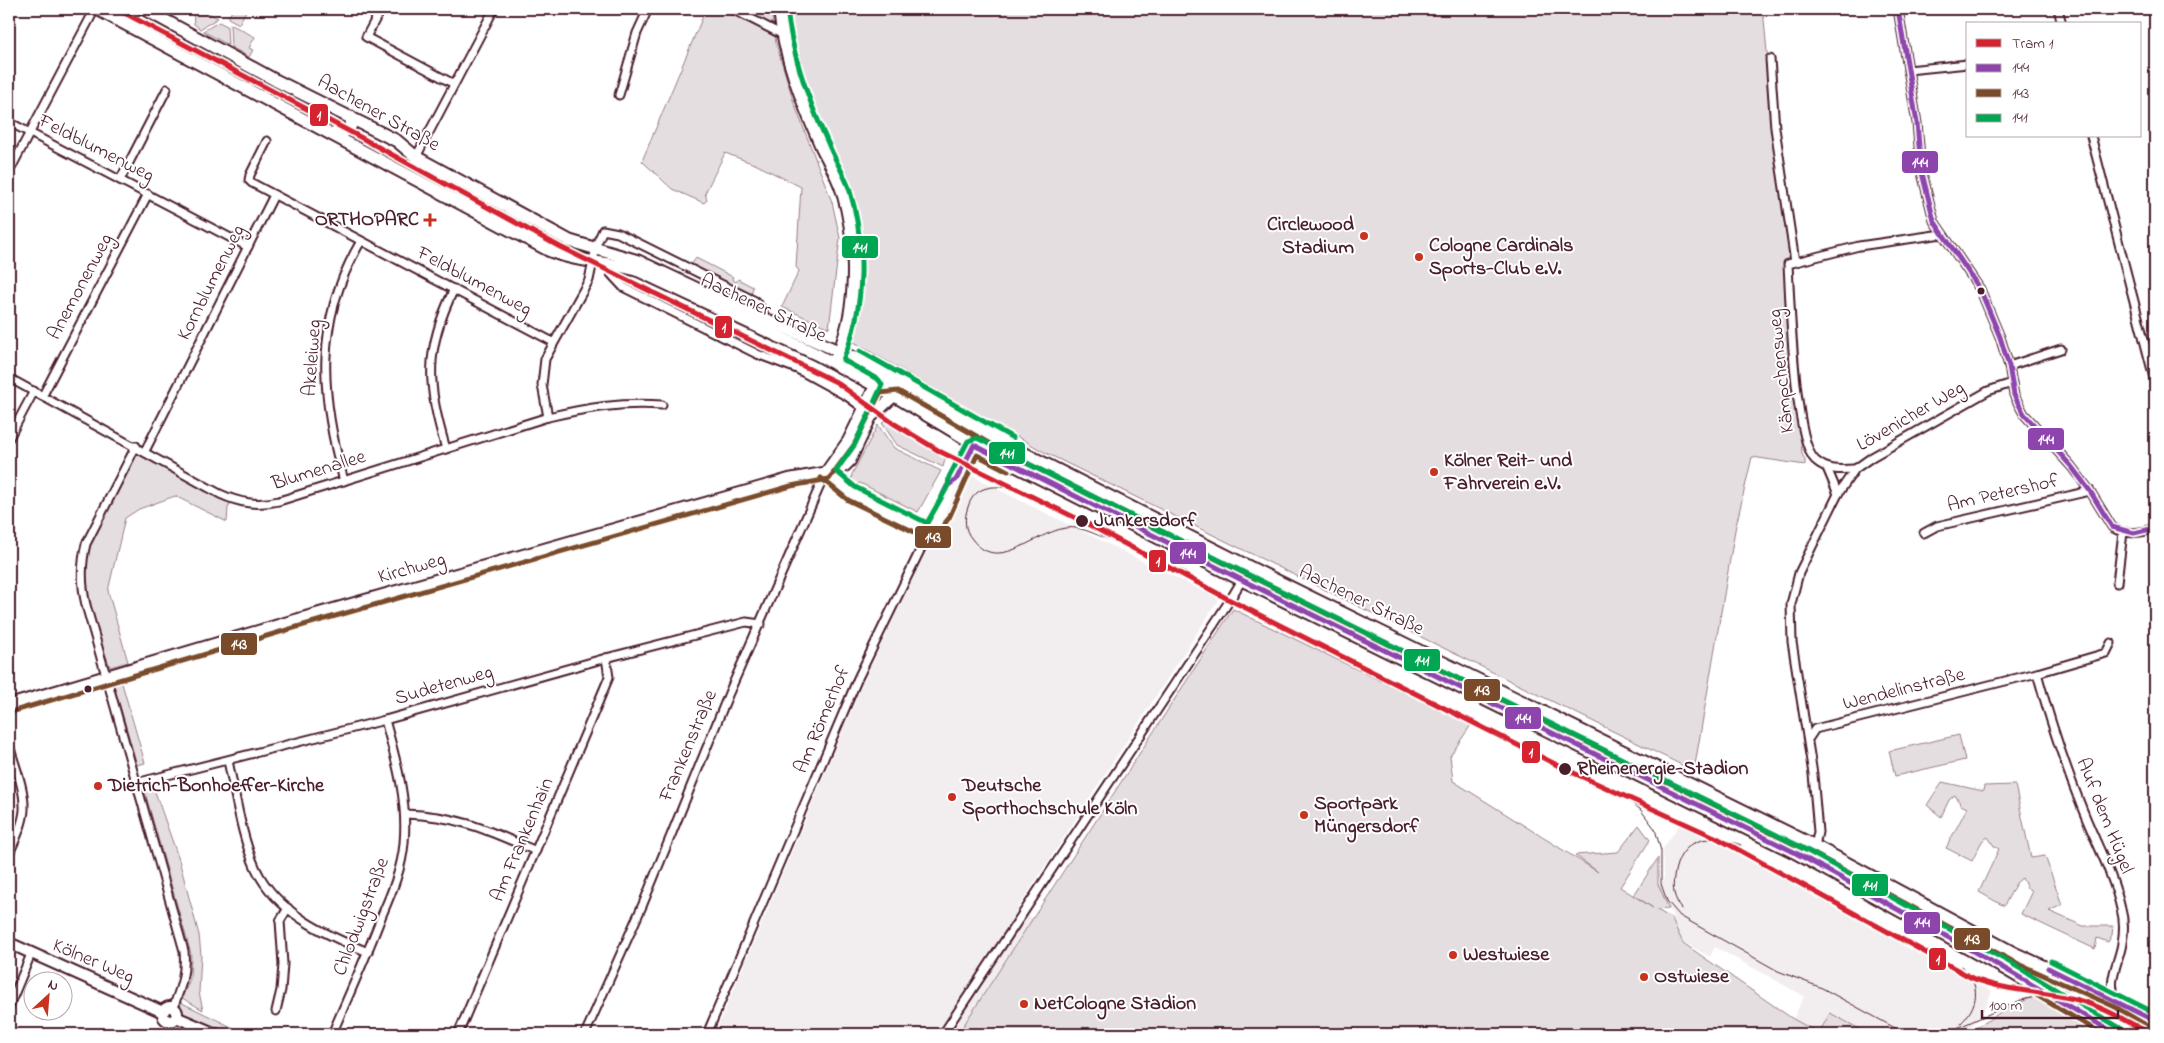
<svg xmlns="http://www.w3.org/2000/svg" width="2164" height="1043" viewBox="0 0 2164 1043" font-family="'Indie Flower',sans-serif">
	<rect width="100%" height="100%" fill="#fff"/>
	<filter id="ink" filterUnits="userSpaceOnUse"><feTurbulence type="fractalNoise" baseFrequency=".02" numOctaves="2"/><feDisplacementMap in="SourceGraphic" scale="10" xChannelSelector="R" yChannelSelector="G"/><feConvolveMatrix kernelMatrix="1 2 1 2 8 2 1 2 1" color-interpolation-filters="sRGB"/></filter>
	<g filter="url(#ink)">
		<g fill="#f2eeef">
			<path d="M966,469L981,481L1219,599L1018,908L1140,996L1120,1034H715L862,685Z"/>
			<path d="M1680,824L1722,843L1992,991L1981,1017L1962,1034H1869L1830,1013L1819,1033L1793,1019L1804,996L1715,947L1710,957L1683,942L1661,939L1673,917L1659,887L1664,878L1663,849Z"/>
		</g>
		<g fill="#e5dee0" stroke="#987e86">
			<path d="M193,9H200L218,18L200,29L194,24Z"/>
			<path d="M233,9H247L239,24L228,18Z"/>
			<path d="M706,9H771L776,43L794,103L832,202L840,238L829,328L782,307L799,271L796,267L801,187L757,165L725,153L705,193L707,200L704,203L672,189L642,161Z"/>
			<path d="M786,9H1763L1779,182L1790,254L1786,260L1802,454L1805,460V465L1752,457L1735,530L1694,771L1044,452L854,342L860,258L858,226L851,191L808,94L786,33Z"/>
			<path d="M219,22L227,26L228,45L203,31Z"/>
			<path d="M230,24L255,37L249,48L253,50L249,57L231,47Z"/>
			<path d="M696,258L733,277L732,279L736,282L738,279L753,287L751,295L691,265Z"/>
			<path d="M887,421L946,456L943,467L897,445L882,423Z"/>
			<path d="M878,425L894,448L941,471L918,512L860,483L853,485L851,481L852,474Z"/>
			<path d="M996,444L1231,563L1228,567L993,450Z"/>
			<path d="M136,448L231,501L228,508L227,522L175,496L139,509L125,518L108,591L128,662L110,667C102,643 90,619 85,594C77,544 114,491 136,448Z"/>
			<path d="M1253,572L1481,685L1478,690L1251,578Z"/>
			<path d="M1233,609L1471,725L1450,756L1453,781L1598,872L1575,855L1618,852L1639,825L1650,840L1620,887L1653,908L1634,895L1658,858V884L1669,909L1657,910L1671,918L1683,943L1793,1019L1819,1033L1830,1013L1869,1034H958Z"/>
			<path d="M121,680L145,763L137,765L114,685L117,681Z"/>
			<path d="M1522,710L1558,728L1580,735L1631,762L1628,765L1520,711Z"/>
			<path d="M1959,735L1965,760L1895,776L1889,751Z"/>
			<path d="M1653,771L1796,842L1795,844L1655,778Z"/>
			<path d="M1942,782L1983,791L1984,786L2015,785L2031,858L2045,856L2062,905L2049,911L2083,926H2113L2112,935L2108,942L2097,938L2095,949L2021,914L2032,891L2027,888L2022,878L2016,883L2004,906L1979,892L1999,849L1994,846L1988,837L1982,841L1972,861L1946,848L1967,808L1961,805L1955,795L1949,800L1941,817L1927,805Z"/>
			<path d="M153,786L179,860L199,935L201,955L199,992L203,1010L182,998L190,979L191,954L144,789Z"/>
			<path d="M1828,859L1998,952L2090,992L2089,995L2048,986L1836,870L1826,860Z"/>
			<path d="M2033,997L2095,1034H1966L2009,1007Z"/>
			<path d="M180,1002L246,1034H227L181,1014Z"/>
		</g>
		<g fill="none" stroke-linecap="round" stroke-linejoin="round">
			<defs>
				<g id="street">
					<path d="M381,9L366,37L454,84"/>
					<path d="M732,9L781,34"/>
					<path d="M1898,9L1917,123L1921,169L1934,221L1980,289L2000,337L2009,366L2014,395L2024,414L2071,466L2090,491L2112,527C2126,536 2141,533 2155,528"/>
					<path d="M2058,9L2062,24"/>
					<path d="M1770,59L1775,128L1795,262"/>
					<path d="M1908,70L1968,64"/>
					<path d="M619,95L637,33L648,9"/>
					<path d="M9,122L248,247"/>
					<path d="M2091,136L2155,382"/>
					<path d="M267,141L250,175L249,180L252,183L553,342"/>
					<path d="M416,157L494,9"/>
					<path d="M9,172L95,9"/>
					<path d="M120,180L167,89"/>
					<path d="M609,264L611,274L623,287L757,354L797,369L848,397L863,408"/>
					<path d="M2009,366L2061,349"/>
					<path d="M9,378L220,494C240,503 256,506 279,501L548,417C586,408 622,402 662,405"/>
					<path d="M43,395L148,194"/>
					<path d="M548,417L542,385L545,359L589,280L597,243L603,230L618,233L755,301L763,311L760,318"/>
					<path d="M9,438L34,391"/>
					<path d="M136,446L86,544C81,564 81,584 86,605L184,951C186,973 181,987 173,1008"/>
					<path d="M446,449C427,384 424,351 454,289"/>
					<path d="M145,451L274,195"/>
					<path d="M1827,468L1838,494"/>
					<path d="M1855,469C1840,470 1827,471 1815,460C1794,440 1790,299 1788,264L1859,246L1942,234"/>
					<path d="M344,481C320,395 314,321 361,241"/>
					<path d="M1924,533L1937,526L2090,491"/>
					<path d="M2117,583L2123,532"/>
					<path d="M2037,673C2049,717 2063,760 2080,803C2093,838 2113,872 2121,909C2124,919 2124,932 2122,943C2120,960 2106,982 2116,997"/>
					<path d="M1809,738L1815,729L2037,673L2106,653L2111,643"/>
					<path d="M9,745C15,766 25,789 24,810C23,825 15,840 9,854"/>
					<path d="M228,761C236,796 241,836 256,869C277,913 326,935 368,952"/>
					<path d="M136,783L385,720L606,658L746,622L761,624"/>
					<path d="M405,814C460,816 487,830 536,851"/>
					<path d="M1829,869L1815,846L1818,832L1813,774L1792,642L1791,604L1799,573L1838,494L1855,469L1872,457L1988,391L2012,383"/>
					<path d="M9,1007L31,954"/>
					<path d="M276,1011L281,990L283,964L280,921L288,908"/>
					<path d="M332,1034C349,995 367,955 382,915C392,892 402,868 404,843C408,800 396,760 385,720"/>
					<path d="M458,1034L609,677L606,658"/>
					<path d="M585,1034L643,904L729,693L826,472L851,493L929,532L858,678L707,1034"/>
					<path d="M943,1034L1230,600L1242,580L1247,566"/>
				</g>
				<g id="secondary">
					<path d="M779,9C783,56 802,103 821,147C828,161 837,176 842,192C857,244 859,314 833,363"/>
					<path d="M868,364L875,386L871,416"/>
					<path d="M826,472L848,441L875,386L900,383"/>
					<path d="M9,705L295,620L789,479L835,471L845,466L850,461L871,417L894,396"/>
					<path d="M9,943L163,1012"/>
					<circle cx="170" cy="1014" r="7"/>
					<path d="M176,1017L216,1034"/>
				</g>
				<g id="primary">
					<path d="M97,9L548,250C578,263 609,261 639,271L816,354L900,399L988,452L1242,580L1794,852L2007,970L2116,1034"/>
					<path d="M144,9L275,80L397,141L416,157L570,241L638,261L708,294L868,364L1000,441L1247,566L1815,846L2014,953L2118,1000L2155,1021"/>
					<path d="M333,133C345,134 354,129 351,117"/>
				</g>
			</defs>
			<use href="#street" stroke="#4a1f2b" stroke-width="11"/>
			<use href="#secondary" stroke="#4a1f2b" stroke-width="14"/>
			<use href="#primary" stroke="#4a1f2b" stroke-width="15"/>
			<use href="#street" stroke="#fff" stroke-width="7"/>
			<use href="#secondary" stroke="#fff" stroke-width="10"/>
			<use href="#primary" stroke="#fff" stroke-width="11"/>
			<g stroke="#4a1f2b" stroke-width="1">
				<path d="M1018,490C999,485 975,483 968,507C964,518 964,530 972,539C1001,578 1041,523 1076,528C1089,530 1103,538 1115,542C1138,552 1162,561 1185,571"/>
				<path d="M1616,793L1640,809L1655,829L1661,851V884L1667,901L1680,916L1778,971L1822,988L1906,1034"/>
				<path d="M1682,909C1674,899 1672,889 1674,877C1679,838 1709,832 1741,845"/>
				<path d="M1960,1024C1979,1006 1982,984 1961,966"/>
				<path d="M1948,1032L2021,1000L2045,995"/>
			</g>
			<defs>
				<g id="bus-1">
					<path d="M1898,9L1917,123L1921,169L1934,221L1980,289L2000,337L2009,366L2014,395L2024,414L2071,466L2090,491L2112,527L2134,533L2155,528"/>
					<path d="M943,494L947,486L956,480L974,445L1242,580L1794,852L2007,970L2116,1034"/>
					<path d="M2048,968L2155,1021"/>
				</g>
				<g id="bus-2">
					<path d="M821,478L848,500L929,539L934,537L949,518L977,455L1008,471"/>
					<path d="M11,712L297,627L791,486L829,479L854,445L880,393L898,391L997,448L1244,573L1812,853L2010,960L2115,1007L2151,1028"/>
					<path d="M2033,993L2102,1034"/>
				</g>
				<g id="bus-3">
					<path d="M787,9C792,56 808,100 828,143C834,158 843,172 849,188C866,242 866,307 843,360L879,380L882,385L855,444L836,471L855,487L927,523L948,486L949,477L968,441L977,438L1245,573L1797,845L2011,963L2120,1028"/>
					<path d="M860,351L1013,438"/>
					<path d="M2051,961L2155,1013"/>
				</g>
			</defs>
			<use href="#bus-1" stroke="#fff" stroke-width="9"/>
			<use href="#bus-2" stroke="#fff" stroke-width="9"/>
			<use href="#bus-3" stroke="#fff" stroke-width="9"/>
			<use href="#bus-1" stroke="#8e44ad" stroke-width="5"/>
			<use href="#bus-2" stroke="#7a4b2a" stroke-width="5"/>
			<use href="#bus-3" stroke="#00a651" stroke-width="5"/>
			<defs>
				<path id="tram-1" d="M117,9L360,137L560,247L836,382L893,423L941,452L1082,521L1230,600L1565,769L1717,838L1972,978C2005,991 2040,991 2074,999C2102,1006 2126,1021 2151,1034"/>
			</defs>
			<use href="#tram-1" stroke="#fff" stroke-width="9"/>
			<use href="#tram-1" stroke="#d52330" stroke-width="5"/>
		</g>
	</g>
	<g fill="#c8321e" stroke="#fff" stroke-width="2">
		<path d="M427.5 212.5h5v5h5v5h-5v5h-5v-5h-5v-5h5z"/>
		<circle cx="1364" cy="236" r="5"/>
		<circle cx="1419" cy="257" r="5"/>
		<circle cx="1434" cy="472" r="5"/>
		<circle cx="98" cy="786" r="5"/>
		<circle cx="952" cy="797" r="5"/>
		<circle cx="1304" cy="815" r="5"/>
		<circle cx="1453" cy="955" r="5"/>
		<circle cx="1644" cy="977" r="5"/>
		<circle cx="1024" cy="1004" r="5"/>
	</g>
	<g fill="#4a1f2b" stroke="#fff" stroke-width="2">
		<circle cx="1981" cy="291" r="4.5"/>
		<circle cx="1082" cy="521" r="7"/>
		<circle cx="88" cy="689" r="4.5"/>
		<circle cx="1565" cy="769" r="7"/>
	</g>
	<g text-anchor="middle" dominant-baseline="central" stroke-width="4" stroke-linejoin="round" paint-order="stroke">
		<g font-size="20" fill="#4a1f2b" stroke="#fff">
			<text transform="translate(378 114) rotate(29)">Aachener Straße</text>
			<text transform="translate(96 149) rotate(27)">Feldblumenweg</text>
			<text transform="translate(474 282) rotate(28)">Feldblumenweg</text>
			<text transform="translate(212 283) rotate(-63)">Kornblumenweg</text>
			<text transform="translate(81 287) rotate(-62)">Anemonenweg</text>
			<text transform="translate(763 309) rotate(25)">Aachener Straße</text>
			<text transform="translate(313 358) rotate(-86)">Akeleiweg</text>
			<text transform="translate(1782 371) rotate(-96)">Kämpchensweg</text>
			<text transform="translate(1911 417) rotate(-30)">Lövenicher Weg</text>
			<text transform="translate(319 471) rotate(-17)">Blumenallee</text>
			<text transform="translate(2003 494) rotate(-13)">Am Petershof</text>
			<text transform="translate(412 569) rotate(-16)">Kirchweg</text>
			<text transform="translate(1361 601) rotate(26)">Aachener Straße</text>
			<text transform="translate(444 686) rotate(-16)">Sudetenweg</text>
			<text transform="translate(1904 690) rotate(-14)">Wendelinstraße</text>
			<text transform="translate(823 720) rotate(-67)">Am Römerhof</text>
			<text transform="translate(689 746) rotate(-67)">Frankenstraße</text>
			<text transform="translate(2104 816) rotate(68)">Auf dem Hügel</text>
			<text transform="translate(523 840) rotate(-67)">Am Frankenhain</text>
			<text transform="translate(362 917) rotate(-69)">Chlodwigstraße</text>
			<text transform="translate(93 962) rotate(23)">Kölner Weg</text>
		</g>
		<g font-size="20" font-weight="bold" fill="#4a1f2b" stroke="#fff" text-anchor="start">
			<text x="419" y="220" text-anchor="end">ORTHOPARC</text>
			<text x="1354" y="225" text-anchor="end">Circlewood<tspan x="1354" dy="23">Stadium</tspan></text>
			<text x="1429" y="246">Cologne Cardinals<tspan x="1429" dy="23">Sports-Club e.V.</tspan></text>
			<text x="1444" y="461">Kölner Reit- und<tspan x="1444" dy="23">Fahrverein e.V.</tspan></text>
			<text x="108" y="786">Dietrich-Bonhoeffer-Kirche</text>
			<text x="962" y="786">Deutsche<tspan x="962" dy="23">Sporthochschule Köln</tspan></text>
			<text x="1314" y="804">Sportpark<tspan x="1314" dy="23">Müngersdorf</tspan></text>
			<text x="1463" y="955">Westwiese</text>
			<text x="1654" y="977">Ostwiese</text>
			<text x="1034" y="1004">NetCologne Stadion</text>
		</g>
		<g font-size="20" font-weight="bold" fill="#4a1f2b" stroke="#fff" text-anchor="start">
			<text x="1094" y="521">Junkersdorf</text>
			<text x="1577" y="769">Rheinenergie-Stadion</text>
		</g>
	</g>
	<g stroke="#fff" stroke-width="2">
		<rect x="309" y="103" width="20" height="24" rx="5" fill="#d52330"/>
		<rect x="1901" y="150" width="38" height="24" rx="5" fill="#8e44ad"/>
		<rect x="841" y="235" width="38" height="24" rx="5" fill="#00a651"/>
		<rect x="714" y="315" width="19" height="24" rx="5" fill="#d52330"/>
		<rect x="2027" y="427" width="38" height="24" rx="5" fill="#8e44ad"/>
		<rect x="988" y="441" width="38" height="24" rx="5" fill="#00a651"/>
		<rect x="914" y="525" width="38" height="24" rx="5" fill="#7a4b2a"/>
		<rect x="1169" y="541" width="38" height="24" rx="5" fill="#8e44ad"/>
		<rect x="1148" y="549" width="19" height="24" rx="5" fill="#d52330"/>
		<rect x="220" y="632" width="38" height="24" rx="5" fill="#7a4b2a"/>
		<rect x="1403" y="648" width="38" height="24" rx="5" fill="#00a651"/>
		<rect x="1463" y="678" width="38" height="24" rx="5" fill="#7a4b2a"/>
		<rect x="1504" y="706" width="38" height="24" rx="5" fill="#8e44ad"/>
		<rect x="1521" y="740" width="20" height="24" rx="5" fill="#d52330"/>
		<rect x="1851" y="873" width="38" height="24" rx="5" fill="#00a651"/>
		<rect x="1903" y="911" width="38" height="24" rx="5" fill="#8e44ad"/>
		<rect x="1953" y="927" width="38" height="24" rx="5" fill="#7a4b2a"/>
		<rect x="1928" y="947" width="19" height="24" rx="5" fill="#d52330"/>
	</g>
	<g font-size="14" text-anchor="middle" font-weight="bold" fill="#fff">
		<text x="319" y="120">1</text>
		<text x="1920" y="167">144</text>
		<text x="860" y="252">141</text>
		<text x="724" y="332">1</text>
		<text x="2046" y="444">144</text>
		<text x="1007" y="458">141</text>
		<text x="933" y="542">143</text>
		<text x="1188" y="558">144</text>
		<text x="1158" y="566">1</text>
		<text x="239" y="649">143</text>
		<text x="1422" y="665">141</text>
		<text x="1482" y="695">143</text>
		<text x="1523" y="723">144</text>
		<text x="1531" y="757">1</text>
		<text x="1870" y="890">141</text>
		<text x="1922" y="927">144</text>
		<text x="1972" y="944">143</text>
		<text x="1938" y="964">1</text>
	</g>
	<rect width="2164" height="1043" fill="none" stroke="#fff" stroke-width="30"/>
	<rect x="15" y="15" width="2134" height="1013" fill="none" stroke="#4a1f2b" stroke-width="2" filter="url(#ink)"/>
	<rect x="1966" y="22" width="175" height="115" fill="#ffffff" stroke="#b7a5aa"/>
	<rect x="1976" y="39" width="25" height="8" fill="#d52330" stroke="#b7a5aa"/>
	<text x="2012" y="48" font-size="15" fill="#4a1f2b">Tram 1</text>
	<rect x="1976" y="64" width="25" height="8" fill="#8e44ad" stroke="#b7a5aa"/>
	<text x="2012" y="72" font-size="15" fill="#4a1f2b">144</text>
	<rect x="1976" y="89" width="25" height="8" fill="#7a4b2a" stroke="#b7a5aa"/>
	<text x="2012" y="98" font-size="15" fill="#4a1f2b">143</text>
	<rect x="1976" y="114" width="25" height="8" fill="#00a651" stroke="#b7a5aa"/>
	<text x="2012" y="122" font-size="15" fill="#4a1f2b">141</text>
	<g transform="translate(48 996) rotate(26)"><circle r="24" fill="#ffffff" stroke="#b7a5aa"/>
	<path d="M0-4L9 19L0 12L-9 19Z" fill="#c8321e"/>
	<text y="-8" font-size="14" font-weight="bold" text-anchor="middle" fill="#4a1f2b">N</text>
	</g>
	<path d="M1982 1010v8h136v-8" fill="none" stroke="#4a1f2b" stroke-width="2.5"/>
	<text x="1989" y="1010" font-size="15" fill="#4a1f2b" stroke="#ffffff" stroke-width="4" paint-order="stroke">100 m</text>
</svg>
